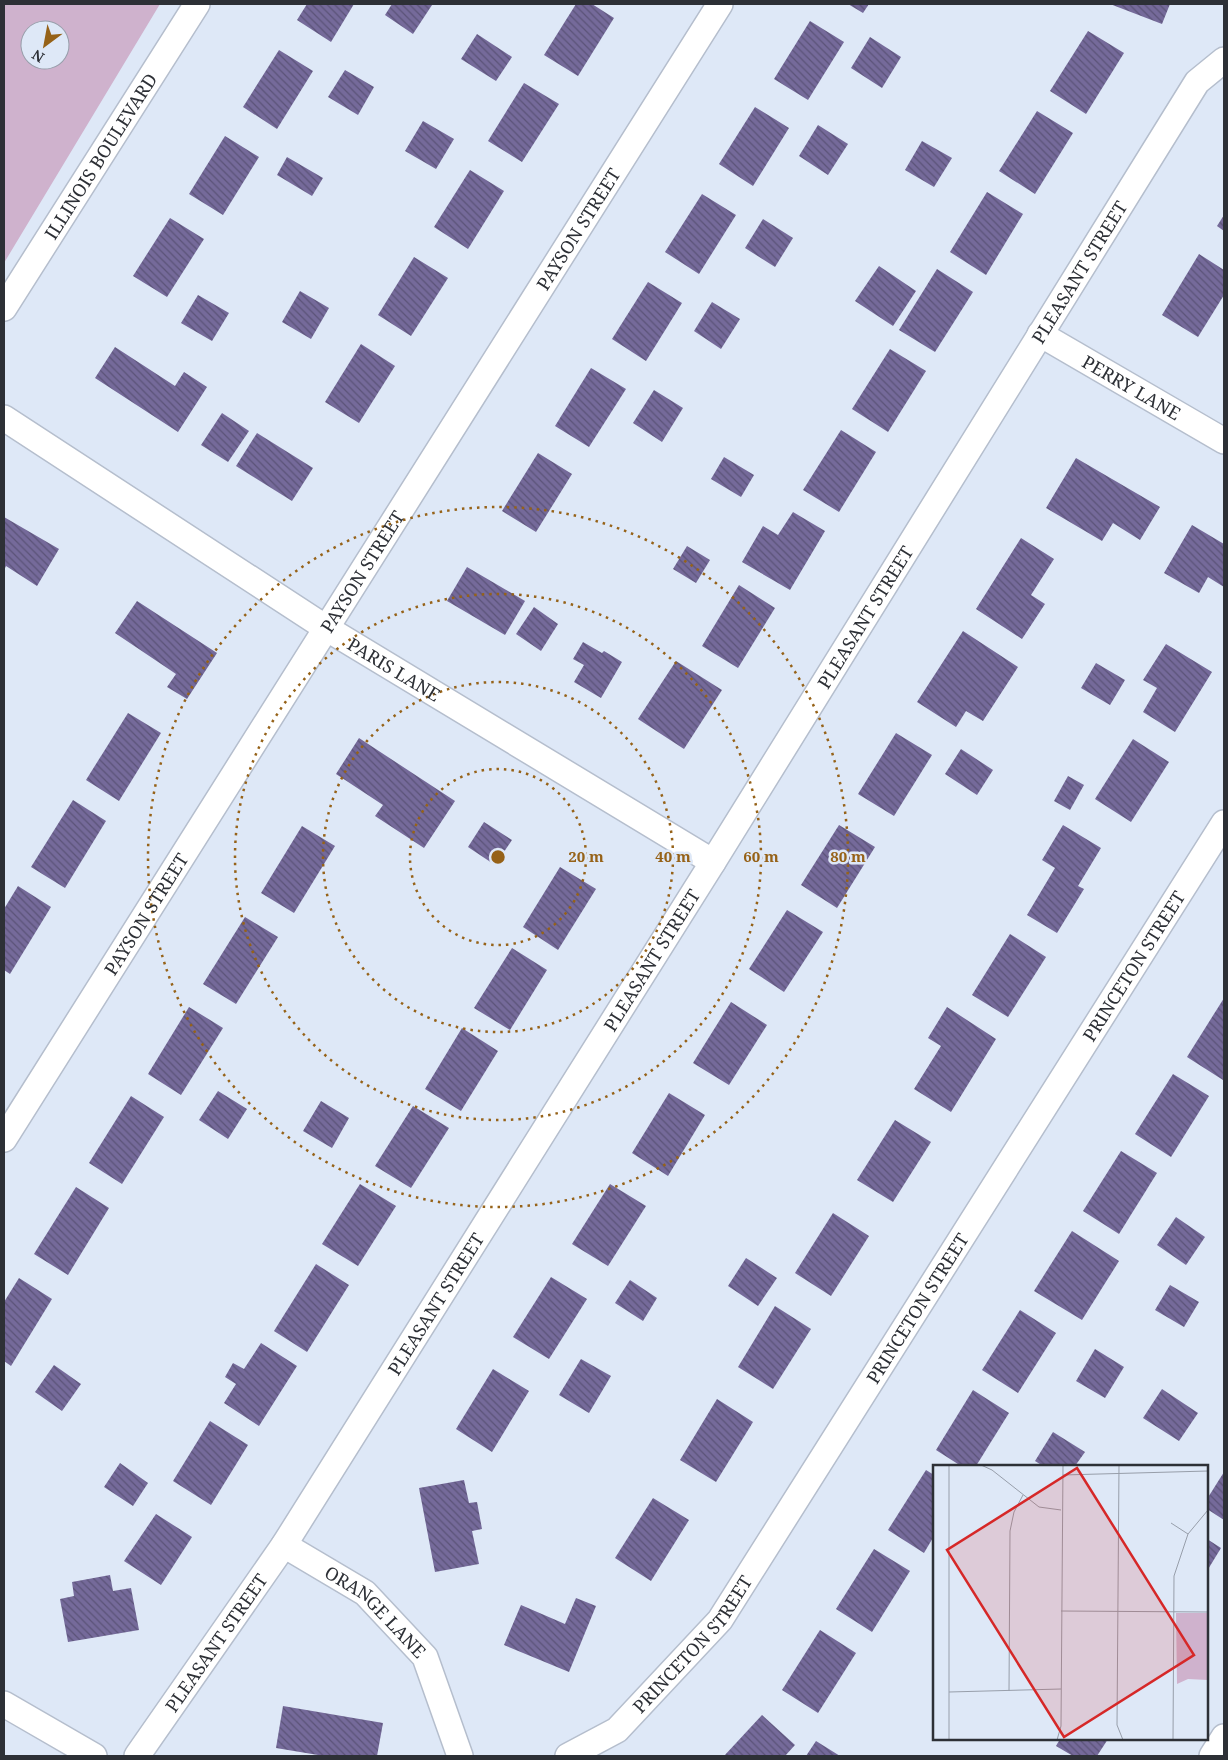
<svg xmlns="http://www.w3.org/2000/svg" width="1228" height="1760" viewBox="0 0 1228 1760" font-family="'Noto Serif',serif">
	<defs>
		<pattern id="building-back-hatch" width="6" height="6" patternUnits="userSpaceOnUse" patternTransform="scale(1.25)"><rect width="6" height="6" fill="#756a9a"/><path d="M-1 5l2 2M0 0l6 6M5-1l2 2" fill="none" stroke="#5b5378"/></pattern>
	</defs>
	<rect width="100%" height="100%" fill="#dee8f7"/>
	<path fill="#cfb2cd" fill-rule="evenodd" d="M4,4H160L4,263ZM30,30H60V60H30Z"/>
	<g fill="url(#building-back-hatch)">
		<path d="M307,4H354L331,42L297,20Z"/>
		<path d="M392,4H431L432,5L413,34L385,15Z"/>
		<path d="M576,4H592L614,18L578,76L544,55Z"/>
		<path d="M848,4H869L863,13Z"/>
		<path d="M1110,4H1170L1162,24Z"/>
		<path d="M810,21L844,42L808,100L774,79Z"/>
		<path d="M1088,31L1124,53L1086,114L1050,91Z"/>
		<path d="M477,34L512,57L496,81L461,59Z"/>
		<path d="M870,37L901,57L882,88L851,68Z"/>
		<path d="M279,50L313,71L277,129L243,107Z"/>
		<path d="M345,70L374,87L358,115L328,97Z"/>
		<path d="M524,83L559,104L522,162L488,141Z"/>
		<path d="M755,107L789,128L753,186L719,164Z"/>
		<path d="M1037,111L1073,133L1035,194L999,171Z"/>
		<path d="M423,121L454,139L436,169L405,151Z"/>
		<path d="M818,125L848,144L828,175L799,156Z"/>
		<path d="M225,136L259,157L223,215L189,194Z"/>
		<path d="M922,141L952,158L934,187L905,170Z"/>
		<path d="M287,157L323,178L312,196L277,175Z"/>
		<path d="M470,170L504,191L468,249L434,227Z"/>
		<path d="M987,192L1023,214L986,275L950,252Z"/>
		<path d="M702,194L736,215L699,274L665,252Z"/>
		<path d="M1224,215V231L1217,226Z"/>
		<path d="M170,218L204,239L167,297L133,276Z"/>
		<path d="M763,219L793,238L775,267L745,248Z"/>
		<path d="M1199,254L1224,270V295L1198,337L1162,315Z"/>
		<path d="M414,257L448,278L411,336L378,315Z"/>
		<path d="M879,266L916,291L893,326L855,301Z"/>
		<path d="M937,269L973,292L935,352L899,330Z"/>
		<path d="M648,282L682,303L646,361L612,339Z"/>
		<path d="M300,291L329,308L311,339L282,322Z"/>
		<path d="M198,295L229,313L212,341L181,323Z"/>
		<path d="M712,302L740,319L721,349L694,331Z"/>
		<path d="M361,344L395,366L359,423L325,402Z"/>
		<path d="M115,347L175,386L184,372L207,387L178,432L95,378Z"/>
		<path d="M890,349L926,371L888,432L852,409Z"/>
		<path d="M591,368L626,389L589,447L555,426Z"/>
		<path d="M654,390L683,408L662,442L633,423Z"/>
		<path d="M222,413L249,431L228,462L201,445Z"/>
		<path d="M841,430L876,452L839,512L803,490Z"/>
		<path d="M257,433L313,468L292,501L236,466Z"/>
		<path d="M538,453L572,474L536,532L502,511Z"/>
		<path d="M724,457L754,475L741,497L711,479Z"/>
		<path d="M1076,458L1160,507L1140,540L1113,523L1102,541L1046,508Z"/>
		<path d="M793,512L825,531L790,590L742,562L763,526L778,535Z"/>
		<path d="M4,517L59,549L37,586L6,566L4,570Z"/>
		<path d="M1192,525L1224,544V587L1208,577L1199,593L1164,573Z"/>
		<path d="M1021,538L1054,559L1031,595L1045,604L1022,639L976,609Z"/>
		<path d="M687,546L710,560L696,583L673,569Z"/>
		<path d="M467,567L525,601L505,635L447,601Z"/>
		<path d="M739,585L775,608L738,668L702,646Z"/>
		<path d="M137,601L217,653L187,699L167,687L176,674L115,633Z"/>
		<path d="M534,607L558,624L541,651L516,634Z"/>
		<path d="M963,631L1018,667L983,721L966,711L956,727L917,702Z"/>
		<path d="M583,642L602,653L604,651L622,662L601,698L574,682L584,665L573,659Z"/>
		<path d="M1166,644L1212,672L1175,732L1143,712L1157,688L1143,680Z"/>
		<path d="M676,661L722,690L684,749L638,719Z"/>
		<path d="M1096,663L1125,680L1110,705L1081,688Z"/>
		<path d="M128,713L161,733L119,801L86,780Z"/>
		<path d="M896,733L932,755L894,816L858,794Z"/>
		<path d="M359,738L455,801L424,848L375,816L383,805L336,774Z"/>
		<path d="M1133,739L1169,762L1131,822L1095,799Z"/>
		<path d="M961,749L993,770L977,795L945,774Z"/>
		<path d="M1068,776L1084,785L1070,810L1054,801Z"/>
		<path d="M73,800L106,821L65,888L31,867Z"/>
		<path d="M484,822L512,840L495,865L468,847Z"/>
		<path d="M839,825L875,847L837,908L801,885Z"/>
		<path d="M1063,825L1101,848L1078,886L1084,889L1057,933L1027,915L1055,868L1042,860Z"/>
		<path d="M302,826L335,846L294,913L261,893Z"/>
		<path d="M560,867L596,889L558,950L523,927Z"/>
		<path d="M18,886L51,907L10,974L4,970V909Z"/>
		<path d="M787,910L823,932L784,992L749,969Z"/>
		<path d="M245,917L278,937L236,1004L203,984Z"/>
		<path d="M1010,934L1046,957L1008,1017L972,995Z"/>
		<path d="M512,948L547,970L510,1030L474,1008Z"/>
		<path d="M1224,998V1078L1223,1080L1187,1057Z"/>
		<path d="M731,1002L767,1025L729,1085L693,1063Z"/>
		<path d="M189,1007L223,1028L181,1095L148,1074Z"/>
		<path d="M947,1007L996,1039L951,1112L914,1089L941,1046L928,1038Z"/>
		<path d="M462,1028L498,1051L461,1111L425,1089Z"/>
		<path d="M1173,1074L1209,1096L1171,1157L1135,1134Z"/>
		<path d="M218,1091L247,1109L228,1139L199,1120Z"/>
		<path d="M669,1093L705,1115L668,1176L632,1153Z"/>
		<path d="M131,1096L164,1117L122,1184L89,1163Z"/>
		<path d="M321,1101L349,1118L332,1148L303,1131Z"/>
		<path d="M413,1106L449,1128L411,1188L375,1166Z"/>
		<path d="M895,1120L931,1142L893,1202L857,1180Z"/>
		<path d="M1121,1151L1157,1173L1119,1234L1083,1211Z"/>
		<path d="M360,1184L396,1206L358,1266L322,1244Z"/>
		<path d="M610,1184L646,1206L608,1266L572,1244Z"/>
		<path d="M76,1187L109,1208L68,1275L34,1254Z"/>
		<path d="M833,1213L869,1236L831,1296L795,1273Z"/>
		<path d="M1176,1217L1205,1237L1186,1265L1157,1245Z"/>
		<path d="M1072,1231L1119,1261L1082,1320L1034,1291Z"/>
		<path d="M746,1258L777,1278L758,1306L728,1286Z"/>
		<path d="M316,1264L349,1285L307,1352L274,1331Z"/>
		<path d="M551,1277L587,1299L549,1359L513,1337Z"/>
		<path d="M19,1278L52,1299L11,1366L4,1361V1302Z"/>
		<path d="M630,1280L657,1298L643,1321L615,1303Z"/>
		<path d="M1170,1285L1199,1302L1184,1327L1155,1310Z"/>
		<path d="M775,1306L811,1329L773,1389L738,1367Z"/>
		<path d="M1020,1310L1056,1333L1018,1393L982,1370Z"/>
		<path d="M261,1343L297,1366L259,1426L224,1403L236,1384L225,1377L233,1363L244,1369Z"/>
		<path d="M1095,1349L1124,1367L1105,1398L1076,1381Z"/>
		<path d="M581,1359L611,1376L589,1413L559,1395Z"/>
		<path d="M54,1365L81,1384L62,1411L35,1392Z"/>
		<path d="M493,1369L529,1391L492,1452L456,1429Z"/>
		<path d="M1162,1389L1198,1413L1179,1441L1143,1418Z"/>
		<path d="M973,1390L1009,1413L976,1466H961L936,1450Z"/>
		<path d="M717,1399L753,1422L716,1482L680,1460Z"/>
		<path d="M210,1421L248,1445L211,1505L173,1481Z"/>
		<path d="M1053,1432L1085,1452L1075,1466H1043L1035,1461Z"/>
		<path d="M120,1463L148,1483L133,1506L104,1487Z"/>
		<path d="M926,1470L934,1475V1536L924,1553L888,1530Z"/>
		<path d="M1224,1472V1520L1207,1509V1499Z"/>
		<path d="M464,1480L469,1503L477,1502L482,1529L472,1531L479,1564L435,1572L419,1488Z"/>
		<path d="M653,1498L689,1520L651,1581L615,1558Z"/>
		<path d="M156,1514L192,1537L161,1585L124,1561Z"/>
		<path d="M1207,1539L1221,1548L1207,1571Z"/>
		<path d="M874,1549L910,1571L872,1632L836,1609Z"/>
		<path d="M110,1575L113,1591L131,1588L139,1630L68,1642L60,1599L74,1596L72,1582Z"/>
		<path d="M576,1598L596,1606L569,1672L504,1645L521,1605L565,1624Z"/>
		<path d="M820,1630L856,1653L818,1713L782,1690Z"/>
		<path d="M283,1706L383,1723L377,1756H324L276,1748Z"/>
		<path d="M762,1715L795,1745L785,1756H724Z"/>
		<path d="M1060,1739H1108L1097,1756H1073L1056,1746Z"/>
		<path d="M816,1741L840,1756H806Z"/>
	</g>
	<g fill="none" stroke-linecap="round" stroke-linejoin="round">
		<defs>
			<g id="minor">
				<path id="s1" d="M4,308L197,4"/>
				<path id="s2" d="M1040,334L1224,441"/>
				<path id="s3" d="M4,418L326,628L713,862"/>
				<path id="s4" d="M4,1139L720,4"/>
				<path id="s5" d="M284,1545L365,1593L425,1657L460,1756"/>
				<path d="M4,1704L94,1756"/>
				<path id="s6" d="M137,1756L284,1545L713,862L1197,82L1224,60"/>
				<path id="s7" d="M568,1756L617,1730L720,1620L1224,823"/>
				<path d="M1212,1756L1224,1737"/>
			</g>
		</defs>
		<use href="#minor" stroke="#b5becd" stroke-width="28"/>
		<use href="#minor" stroke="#fff" stroke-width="25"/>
	</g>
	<g fill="none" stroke="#966218" stroke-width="2.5" stroke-dasharray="2.5 5">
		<circle cx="498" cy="857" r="88"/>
		<circle cx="498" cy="857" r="175"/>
		<circle cx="498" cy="857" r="263"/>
		<circle cx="498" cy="857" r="350"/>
	</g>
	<g text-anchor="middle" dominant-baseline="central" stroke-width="5" stroke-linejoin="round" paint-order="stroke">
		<g font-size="18" fill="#2d3036" stroke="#dee8f7">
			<text stroke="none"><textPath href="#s1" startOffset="180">ILLINOIS BOULEVARD</textPath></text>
			<text stroke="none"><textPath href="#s4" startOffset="1076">PAYSON STREET</textPath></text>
			<text stroke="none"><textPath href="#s6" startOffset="1758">PLEASANT STREET</textPath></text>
			<text stroke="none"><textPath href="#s2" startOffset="106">PERRY LANE</textPath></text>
			<text stroke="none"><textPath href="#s4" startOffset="671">PAYSON STREET</textPath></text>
			<text stroke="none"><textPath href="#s6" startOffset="1352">PLEASANT STREET</textPath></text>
			<text stroke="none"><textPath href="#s3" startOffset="464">PARIS LANE</textPath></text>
			<text stroke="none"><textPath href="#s4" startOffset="266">PAYSON STREET</textPath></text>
			<text stroke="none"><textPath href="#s6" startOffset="948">PLEASANT STREET</textPath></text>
			<text stroke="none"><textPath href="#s7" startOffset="980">PRINCETON STREET</textPath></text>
			<text stroke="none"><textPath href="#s6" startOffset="542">PLEASANT STREET</textPath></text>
			<text stroke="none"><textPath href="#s7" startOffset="575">PRINCETON STREET</textPath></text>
			<text stroke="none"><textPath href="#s5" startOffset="114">ORANGE LANE</textPath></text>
			<text stroke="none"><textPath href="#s6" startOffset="138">PLEASANT STREET</textPath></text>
			<text stroke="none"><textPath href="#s7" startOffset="170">PRINCETON STREET</textPath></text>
		</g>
	</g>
	<g transform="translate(933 1465)">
		<rect width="275" height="275" fill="#dee8f7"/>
		<path d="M243,148H275V215L255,214L244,219Z" fill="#cfb2cd"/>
		<path fill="none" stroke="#979eaa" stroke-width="1" d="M48,0L59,5L106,42L128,45M186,0L184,260L190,275M130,10L275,6M238,58L255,69M128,146L275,147M76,226L77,66L81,47L90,30M16,227L128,224M16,275V0M124,275L128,261L130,0M240,275L241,111L255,69L275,45"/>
		<path fill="#d62828" fill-opacity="0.15" stroke="#d62828" stroke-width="2.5" d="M144,3L261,190L131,272L14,85Z"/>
		<rect width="275" height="275" fill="none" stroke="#2d3036" stroke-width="2.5"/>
	</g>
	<circle cx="498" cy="857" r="8" fill="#966218" stroke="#dee8f7" stroke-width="2.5"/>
	<g font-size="15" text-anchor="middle" font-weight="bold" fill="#966218" stroke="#dee8f7" stroke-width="5" stroke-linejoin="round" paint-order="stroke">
		<text x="586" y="862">20 m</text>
		<text x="673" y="862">40 m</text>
		<text x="761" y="862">60 m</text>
		<text x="848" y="862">80 m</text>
	</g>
	<rect width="1228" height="1760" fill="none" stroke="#2d3036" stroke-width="10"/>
	<g transform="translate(45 45) rotate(212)"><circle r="24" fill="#dee8f7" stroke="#979eaa"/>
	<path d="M0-4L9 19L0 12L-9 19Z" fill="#966218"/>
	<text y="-8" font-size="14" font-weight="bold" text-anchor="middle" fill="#2d3036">N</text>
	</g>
</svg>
